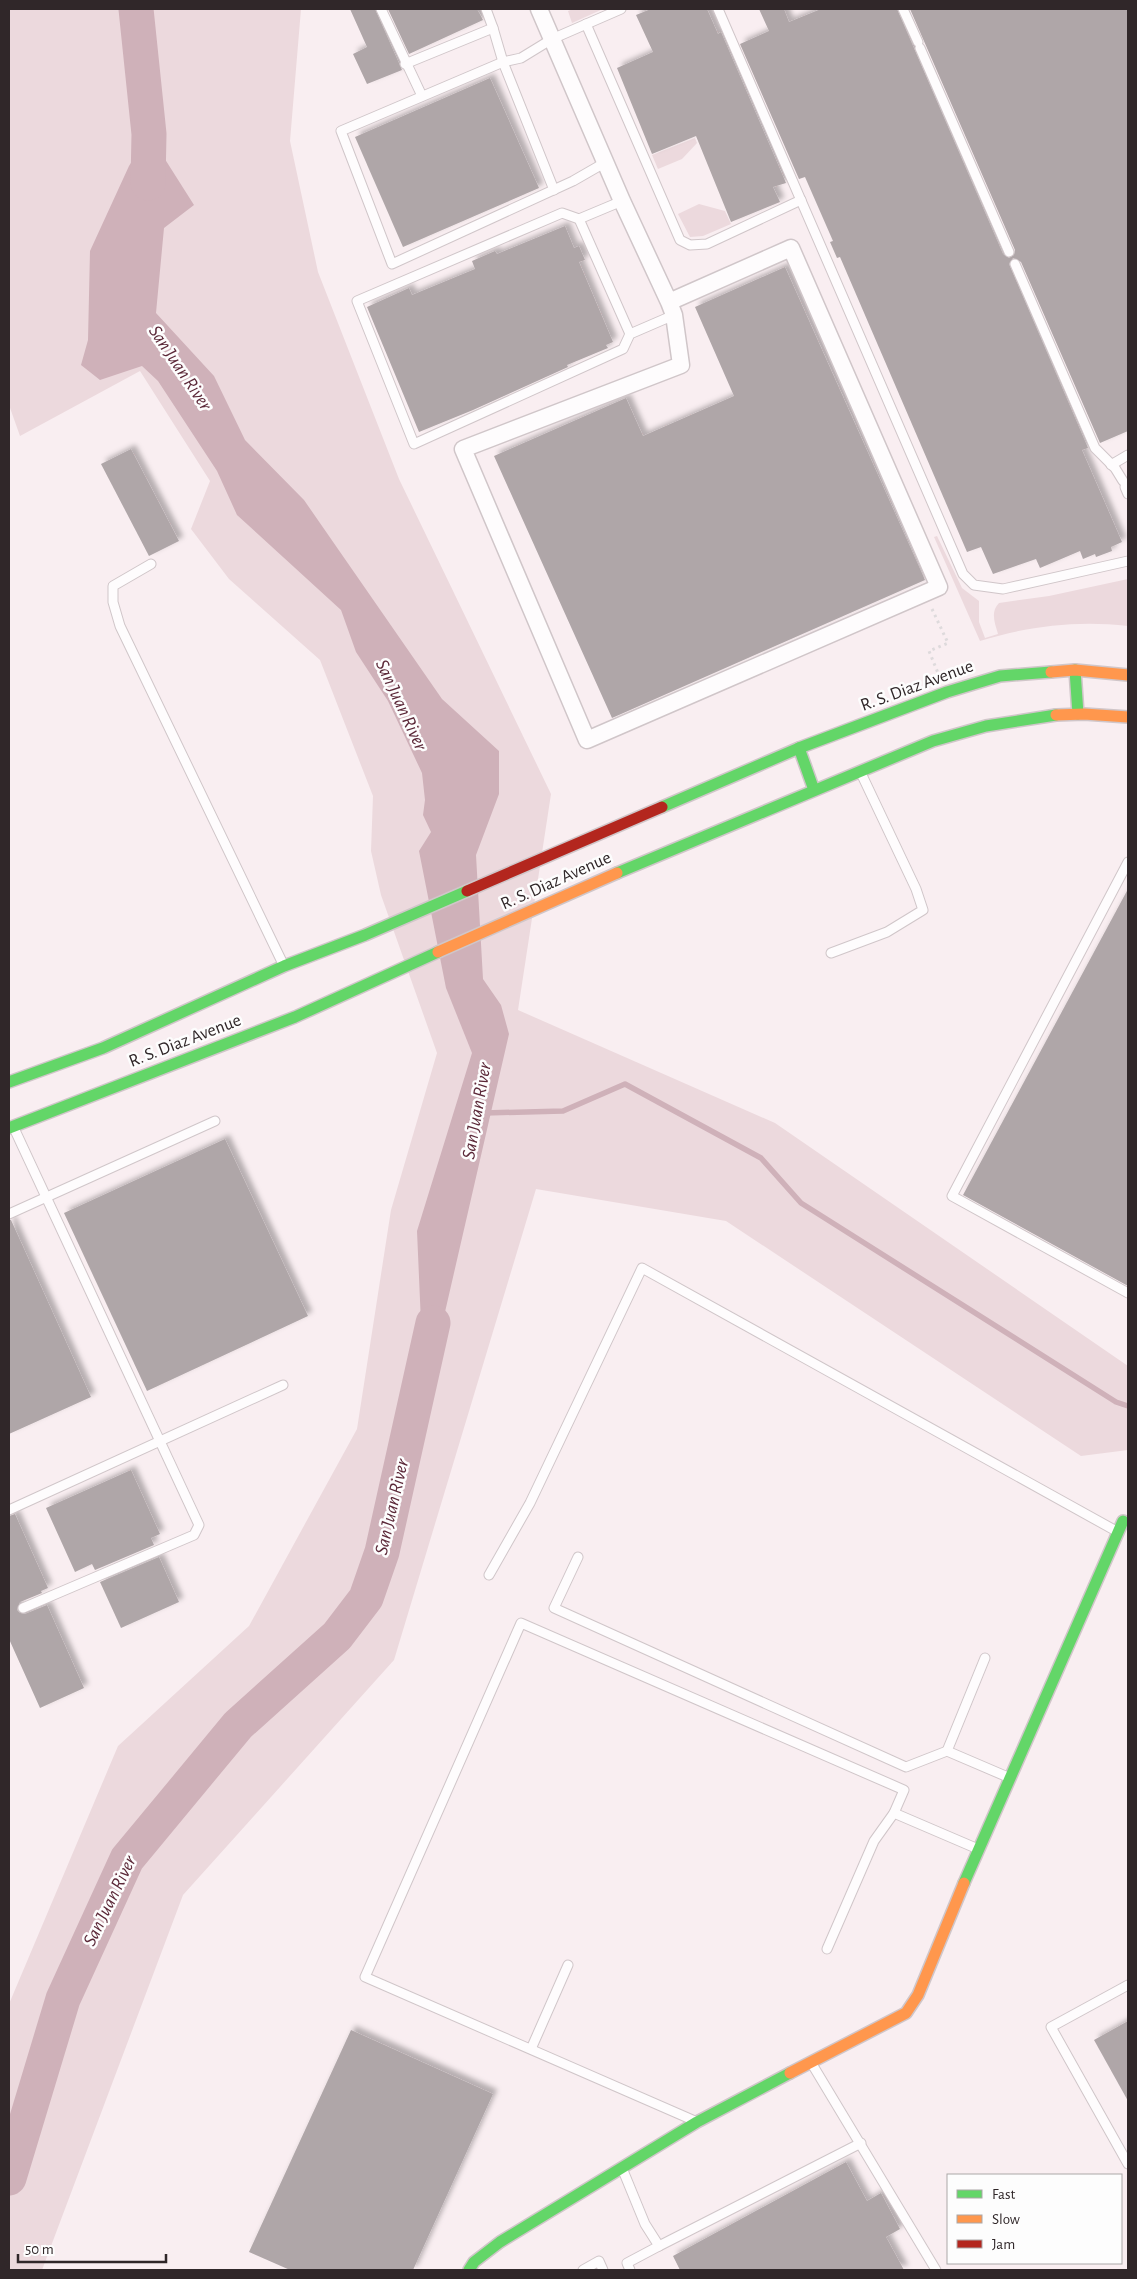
<svg xmlns="http://www.w3.org/2000/svg" width="1137" height="2279" viewBox="0 0 1137 2279" font-family="'Alegreya Sans',sans-serif">
	<defs>
		<filter id="shadow"><feDropShadow dx="4.5" dy="-4.5" stdDeviation="2.5" flood-color="#0004"/></filter>
	</defs>
	<rect width="100%" height="100%" fill="#f9eef1"/>
	<g fill="#ecd9dd">
		<path d="M9,9H301L290,141L318,272L399,479L551,794L518,1010L775,1123L1128,1366V1450L1081,1456L726,1221L536,1189L394,1660L183,1895L42,2270H9V2004L118,1746L249,1626L357,1429L391,1210L437,1053L381,895L371,851L373,796L320,660L229,579L191,529L210,481L140,371L20,436L9,405Z"/>
		<path d="M573,9H603L572,23L568,11Z"/>
		<path d="M695,138L697,143L682,159L658,169L652,155Z"/>
		<path d="M699,204L725,211L731,224L703,236L690,237L678,214Z"/>
		<path d="M937,536L962,588L979,601V622L985,638L998,634C995,623 990,612 999,603L1049,596L1128,579V626C1077,620 1029,626 980,641L934,537Z"/>
	</g>
	<path fill="#cfb1b9" d="M149,134L194,205L164,228L156,313L214,376L245,440L304,500L442,699L499,751V794L476,855L483,979L501,1005L509,1034L442,1325L423,1369L417,1231L472,1053L446,988L419,851L431,832L423,815L425,800L422,773L388,701L356,652L341,610L237,515L217,471L158,381L142,366L100,380L81,365L88,340L90,251L129,166Z"/>
	<g fill="none" stroke-linecap="round" stroke-linejoin="round">
		<path stroke="#cfb1b9" stroke-width="5.5" d="M485,1113L563,1111L625,1084L761,1158L801,1203L1116,1402L1128,1406"/>
		<g stroke="#cfb1b9" stroke-width="35">
			<path d="M136,9L149,134L148,183"/>
			<path d="M9,2178L63,1999L127,1859L238,1725L337,1636L366,1598L382,1552L433,1323"/>
		</g>
	</g>
	<g fill="#afa6a8" filter="url(#shadow)">
		<path d="M350,9H375L402,70L367,84L353,54L367,47Z"/>
		<path d="M388,9H477L483,20L409,54Z"/>
		<path d="M651,9H707L718,34L721,32L786,183L773,187L780,202L731,222L696,136L652,154L617,68L653,52L636,15Z"/>
		<path d="M759,9H784L789,22L821,9H897L1003,254L1009,258L1014,255L1015,250L910,9H1128V431L1100,443L1021,262L1013,258L1009,264L1088,448L1082,450L1122,542L1111,547L1112,551L1096,557L1095,554L1083,559L1080,551L1040,568L1036,559L993,574L981,547L967,552L840,257L837,258L830,242L833,241L805,177L799,179L740,44L769,31Z"/>
		<path d="M490,78L539,188L403,247L355,137Z"/>
		<path d="M565,226L574,248L579,246L585,260L579,262L613,342L606,345L608,348L567,365L568,367L473,410L419,432L367,307L409,288L412,295L475,269L472,261L495,251L497,254Z"/>
		<path d="M785,267L925,580L612,718L494,456L626,398L643,436L734,396L695,307Z"/>
		<path d="M131,449L179,541L149,556L101,464Z"/>
		<path d="M1128,889V1286L963,1195Z"/>
		<path d="M225,1139L308,1316L147,1391L64,1213Z"/>
		<path d="M9,1220H11L91,1397L9,1434Z"/>
		<path d="M131,1470L160,1534L151,1538L154,1545L95,1570L92,1564L75,1572L46,1508Z"/>
		<path d="M15,1514L48,1588L41,1591L42,1593L20,1602L17,1610L20,1613L25,1614L47,1605L84,1688L40,1708L9,1639V1516Z"/>
		<path d="M159,1557L179,1602L121,1628L100,1582Z"/>
		<path d="M1128,2021V2101L1094,2040Z"/>
		<path d="M351,2030L493,2094L413,2270H290L249,2252Z"/>
		<path d="M846,2162L867,2201L881,2193L900,2229L886,2237L904,2270H680L673,2256Z"/>
	</g>
	<g fill="none" stroke-linecap="round" stroke-linejoin="round">
		<defs>
			<g id="lane">
				<path d="M381,9L422,96"/>
				<path d="M718,9L963,574L974,585L1003,589L1128,561"/>
				<path d="M903,9L918,42"/>
				<path d="M586,24L680,240L690,245L707,244L801,200"/>
				<path d="M493,28L503,62L554,190"/>
				<path d="M920,48L1009,252"/>
				<path d="M405,64L493,28L486,9"/>
				<path d="M606,162L573,181L392,264L341,131L503,62L521,58L552,39L621,9"/>
				<path d="M622,201L579,219L562,213L357,301L414,444L623,349L630,334L674,315"/>
				<path d="M579,219L630,334"/>
				<path d="M1015,264L1095,448L1115,468L1123,481"/>
				<path d="M1111,465L1128,455"/>
				<path d="M1125,487L1128,494"/>
				<path d="M151,564L113,586V602L120,626L284,966"/>
				<path d="M1128,862L952,1196L1128,1293"/>
				<path d="M831,953L887,932L923,910L916,889L860,771"/>
				<path d="M13,1126L199,1525L194,1535L23,1608"/>
				<path d="M9,1214L215,1121"/>
				<path d="M9,1510L283,1385"/>
				<path d="M578,1557L554,1608L906,1767L947,1751L1010,1778"/>
				<path d="M489,1575L530,1503L642,1268L1118,1532"/>
				<path d="M947,1751L985,1658"/>
				<path d="M827,1949L874,1841L894,1813"/>
				<path d="M1128,1985L1051,2027L1128,2164"/>
				<path d="M531,2049L568,1965"/>
				<path d="M812,2064L936,2270"/>
				<path d="M695,2121L365,1977L521,1623L904,1790L894,1813L978,1849"/>
				<path d="M622,2168L645,2224L659,2246L627,2263L630,2270"/>
				<path d="M659,2246L861,2143"/>
				<path d="M583,2270L599,2261L603,2270"/>
			</g>
			<path id="street" d="M539,9L622,201L669,302L674,315L681,365L463,449L587,740L939,587L791,248L669,302"/>
			<g id="fast">
				<path d="M1075,670L1078,714"/>
				<path d="M799,748L814,790"/>
				<path d="M662,807L799,748L947,692L1000,676L1051,672"/>
				<path d="M617,873L933,741L986,726L1056,715"/>
				<path d="M9,1082L103,1048L284,966L365,935L467,891"/>
				<path d="M9,1128L295,1017L438,952"/>
				<path d="M964,1883L1123,1521"/>
				<path d="M469,2270L474,2262L500,2242L697,2122L790,2073"/>
			</g>
			<g id="slow">
				<path d="M1051,672L1075,670L1128,675"/>
				<path d="M1056,715L1084,714L1128,717"/>
				<path d="M438,952L617,873"/>
				<path d="M790,2073L906,2013L918,1995L964,1883"/>
			</g>
			<path id="jam" d="M467,891L662,807"/>
		</defs>
		<use href="#lane" stroke="#d0c6c9" stroke-width="11"/>
		<use href="#street" stroke="#d0c6c9" stroke-width="19"/>
		<use href="#fast" stroke="#d0c6c9" stroke-width="14"/>
		<use href="#slow" stroke="#d0c6c9" stroke-width="14"/>
		<use href="#jam" stroke="#d0c6c9" stroke-width="14"/>
		<path stroke="#dedadc" stroke-width="3" stroke-dasharray="2.5 4" stroke-linecap="butt" d="M932,609L948,643L929,651L938,673"/>
		<use href="#lane" stroke="#fefcfd" stroke-width="9"/>
		<use href="#street" stroke="#fefcfd" stroke-width="16"/>
		<use href="#fast" stroke="#63d668" stroke-width="11"/>
		<use href="#slow" stroke="#ff974d" stroke-width="11"/>
		<use href="#jam" stroke="#b3261e" stroke-width="11"/>
	</g>
	<g text-anchor="middle" dominant-baseline="central" stroke-width="5" stroke-linejoin="round" paint-order="stroke">
		<g font-size="18" fill="#302729" stroke="#fdfdfd">
			<text transform="translate(917 686) rotate(-20)">R. S. Diaz Avenue</text>
			<text transform="translate(556 881) rotate(-24)">R. S. Diaz Avenue</text>
			<text transform="translate(185 1041) rotate(-21)">R. S. Diaz Avenue</text>
		</g>
		<g font-size="19" font-style="italic" fill="#5b2838" stroke="#fdfdfd">
			<text transform="translate(180 368) rotate(56)">San Juan River</text>
			<text transform="translate(401 705) rotate(65)">San Juan River</text>
			<text transform="translate(477 1111) rotate(-80)">San Juan River</text>
			<text transform="translate(392 1507) rotate(-77)">San Juan River</text>
			<text transform="translate(110 1901) rotate(-64)">San Juan River</text>
		</g>
	</g>
	<rect width="1137" height="2279" fill="none" stroke="#302729" stroke-width="20"/>
	<rect x="947" y="2174" width="175" height="90" fill="#fdfdfd" stroke="#aba7a8"/>
	<rect x="957" y="2190" width="25" height="8" fill="#63d668" stroke="#aba7a8"/>
	<text x="992" y="2199" font-size="15" fill="#302729">Fast</text>
	<rect x="957" y="2215" width="25" height="8" fill="#ff974d" stroke="#aba7a8"/>
	<text x="992" y="2224" font-size="15" fill="#302729">Slow</text>
	<rect x="957" y="2240" width="25" height="8" fill="#b3261e" stroke="#aba7a8"/>
	<text x="992" y="2249" font-size="15" fill="#302729">Jam</text>
	<path d="M18 2254v8h148v-8" fill="none" stroke="#302729" stroke-width="2.5"/>
	<text x="25" y="2254" font-size="15" fill="#302729" stroke="#fdfdfd" stroke-width="4" paint-order="stroke">50 m</text>
</svg>
